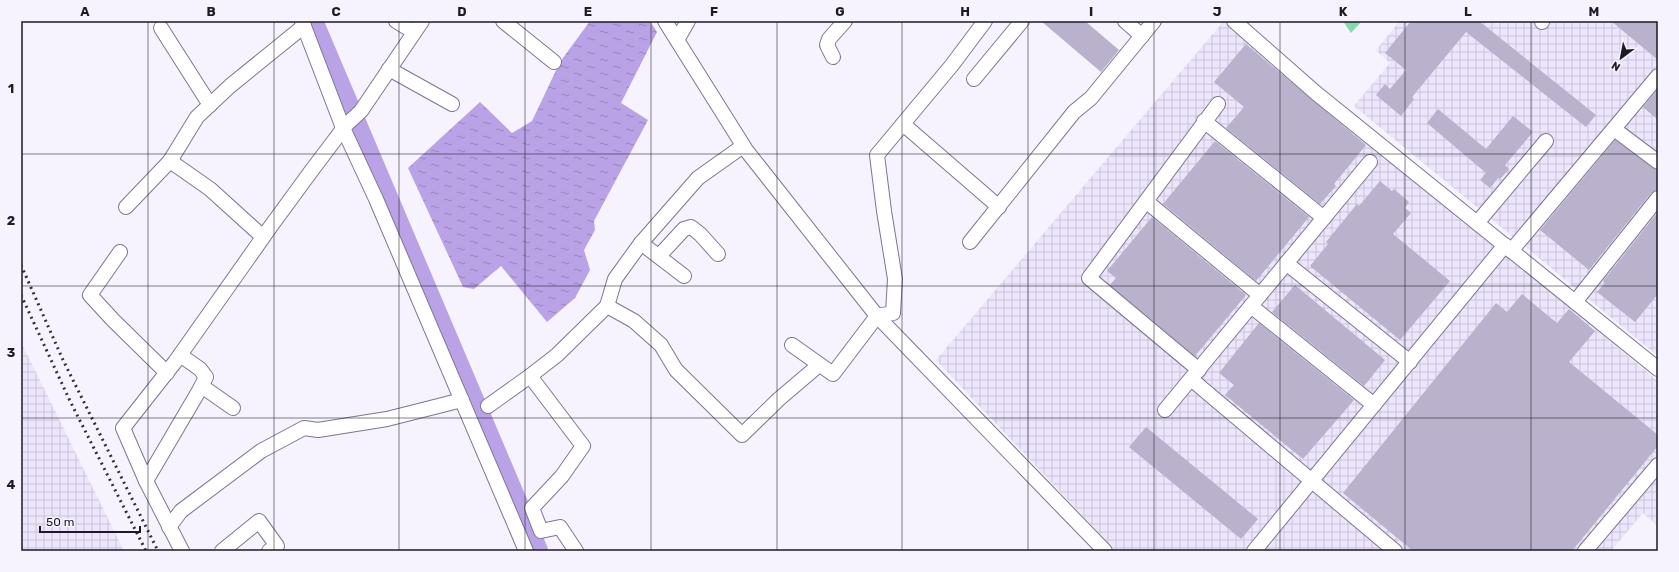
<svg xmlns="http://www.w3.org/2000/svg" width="1679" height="572" viewBox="0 0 1679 572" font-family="Rubik,sans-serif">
	<defs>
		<pattern id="industrial-grid" width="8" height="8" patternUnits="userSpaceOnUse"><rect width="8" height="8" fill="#ece5fc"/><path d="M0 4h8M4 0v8" fill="none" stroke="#cac4d8"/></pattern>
		<pattern id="water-ripples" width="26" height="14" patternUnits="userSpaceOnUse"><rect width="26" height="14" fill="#baa2e7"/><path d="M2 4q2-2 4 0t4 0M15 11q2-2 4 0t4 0" fill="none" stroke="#9783bb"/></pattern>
	</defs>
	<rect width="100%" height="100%" fill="#f6f2fe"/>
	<g fill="url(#industrial-grid)">
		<path d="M1400,21H1493L1498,25L1501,21H1658V356L1354,106L1390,63L1376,50Z"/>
		<path d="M1223,22L1658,381V526L1643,513L1611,551H1116L936,360Z"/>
		<path d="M21,342L124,551H21Z"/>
	</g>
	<path fill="#88d8b0" d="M1343,21H1362L1351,33Z"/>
	<path fill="url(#water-ripples)" d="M590,21H650L657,32L621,103L648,120L594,221L595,230L584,250L590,270L575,298L547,322L501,266L474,289L463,287L408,168L480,102L512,133L532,121L560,62Z"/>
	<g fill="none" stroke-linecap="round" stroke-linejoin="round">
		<path stroke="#baa2e7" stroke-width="24" d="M311,21L536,551"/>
	</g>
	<g fill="#bab1cd">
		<path d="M1041,21H1085L1119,50L1101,72Z"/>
		<path d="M1411,21H1479L1596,115L1586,127L1466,32L1412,97L1414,99L1401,116L1376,95L1385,84L1390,89L1406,70L1385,53Z"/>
		<path d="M1611,21H1658V60Z"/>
		<path d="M1246,44L1366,145L1334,184L1336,186L1320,204L1226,128L1244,107L1214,82Z"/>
		<path d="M1658,89V120L1643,107Z"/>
		<path d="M1438,109L1486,149L1513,116L1533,132L1505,165L1509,169L1500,179L1498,178L1490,188L1480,180L1486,173L1427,123Z"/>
		<path d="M1615,140L1658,172V190L1651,193L1589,270L1540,230Z"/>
		<path d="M1215,141L1309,217L1256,281L1163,204Z"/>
		<path d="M1380,181L1392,191L1394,189L1409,202L1405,208L1411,213L1393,234L1450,281L1400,340L1310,266L1328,244L1326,242L1357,204L1359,206Z"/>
		<path d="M1658,212V294L1635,322L1597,292L1605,283L1603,281Z"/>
		<path d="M1152,217L1246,295L1195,356L1110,285L1116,278L1107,271Z"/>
		<path d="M1295,285L1385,360L1364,386L1272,312Z"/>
		<path d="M1522,294L1557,323L1569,309L1595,331L1569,362L1658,435V446L1572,551H1413L1343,493L1496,303L1507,312Z"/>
		<path d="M1259,323L1354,400L1303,459L1225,395L1234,385L1219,373Z"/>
		<path d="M1146,427L1258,519L1241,539L1129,447Z"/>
	</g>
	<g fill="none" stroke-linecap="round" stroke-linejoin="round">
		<defs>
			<g id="minor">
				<path d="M302,21L343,128L376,199L526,551"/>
				<path d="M396,21L414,32"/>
				<path d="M503,21L554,62"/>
				<path d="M665,21L746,150L877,316L1105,551"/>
				<path d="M1125,21L1142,36"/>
				<path d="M1234,21L1316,93L1658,369"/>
				<path d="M1542,22V21"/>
				<path d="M161,28L210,105"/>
				<path d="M677,40L688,21"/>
				<path d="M833,57L827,45L829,39L845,21"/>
				<path d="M389,69L452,104"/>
				<path d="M974,79L1022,21"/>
				<path d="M1204,121L1324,218"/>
				<path d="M903,124L999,207"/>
				<path d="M1614,129L1658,162"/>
				<path d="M170,161L210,189L263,237"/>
				<path d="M1147,202L1260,295"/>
				<path d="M126,207L170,161L197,117L230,86L304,26"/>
				<path d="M1477,223L1546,141"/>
				<path d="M970,242L1074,112L1091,98L1154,21"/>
				<path d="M641,243L684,276"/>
				<path d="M1511,251L1658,76"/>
				<path d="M120,252L90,295L113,320L167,373"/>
				<path d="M659,256L684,229L691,227L700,234L718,254"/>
				<path d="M1286,263L1410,362"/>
				<path d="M1575,302L1658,198"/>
				<path d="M607,306L634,321L661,345L676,370L742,435L779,399L819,365"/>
				<path d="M1251,306L1374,405"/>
				<path d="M792,345L833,374L877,316L893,313L895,279L884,211L877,155L952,65L985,21"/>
				<path d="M180,355L200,369L206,377L200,389"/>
				<path d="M1199,370L1089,278L1218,104"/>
				<path d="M530,376L557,355L607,306L615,279L641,243L698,178L743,146"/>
				<path d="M1191,379L1395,551"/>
				<path d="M488,406L530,376L583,446L562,476L532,508L541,531L560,527L576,551"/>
				<path d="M1165,410L1370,162"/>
				<path d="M146,481L200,389L203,387L233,408"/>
				<path d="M169,527L181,511L261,451L304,428L318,430L387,419L462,400"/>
				<path d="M182,551L146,481L123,428L175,362L271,226L312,170L346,125L361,111L422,21"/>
				<path d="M222,551L259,521L277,546L269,551"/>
				<path d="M1254,551L1505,245"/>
				<path d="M1585,551L1658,465"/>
			</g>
		</defs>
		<use href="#minor" stroke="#7e7690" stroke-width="16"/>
		<use href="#minor" stroke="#fff" stroke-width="14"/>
		<g stroke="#34303b" stroke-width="3" stroke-dasharray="2 4" stroke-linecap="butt">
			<path d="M21,265L63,360L158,551"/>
			<path d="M21,295L70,401L146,551"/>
		</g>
	</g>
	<path fill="none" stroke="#1d1a24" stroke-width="1" stroke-opacity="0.55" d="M148,21V551M274,21V551M399,21V551M525,21V551M651,21V551M777,21V551M902,21V551M1028,21V551M1154,21V551M1280,21V551M1405,21V551M1531,21V551M21,154H1658M21,286H1658M21,418H1658"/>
	<rect width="1679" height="572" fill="none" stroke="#f6f2fe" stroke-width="44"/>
	<g transform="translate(1621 58) rotate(212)" stroke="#f6f2fe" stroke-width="3" paint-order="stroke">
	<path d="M0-3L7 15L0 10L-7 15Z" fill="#1d1a24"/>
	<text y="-6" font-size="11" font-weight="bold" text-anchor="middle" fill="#1d1a24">N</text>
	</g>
	<path d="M40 526v6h100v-6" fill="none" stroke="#1d1a24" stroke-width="2"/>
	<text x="46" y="526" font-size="12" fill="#1d1a24" stroke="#f6f2fe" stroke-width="3" paint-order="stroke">50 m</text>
	<rect x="22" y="22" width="1635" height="528" fill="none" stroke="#1d1a24" stroke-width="1.5"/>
	<g font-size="13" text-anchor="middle" font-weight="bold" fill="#1d1a24">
		<text x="85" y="16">A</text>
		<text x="211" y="16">B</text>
		<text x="336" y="16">C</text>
		<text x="462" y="16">D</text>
		<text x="588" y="16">E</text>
		<text x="714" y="16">F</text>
		<text x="840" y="16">G</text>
		<text x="965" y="16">H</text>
		<text x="1091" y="16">I</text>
		<text x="1217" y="16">J</text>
		<text x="1343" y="16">K</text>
		<text x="1468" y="16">L</text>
		<text x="1594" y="16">M</text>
		<text x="11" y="93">1</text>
		<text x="11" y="225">2</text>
		<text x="11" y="357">3</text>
		<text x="11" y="489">4</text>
	</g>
</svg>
